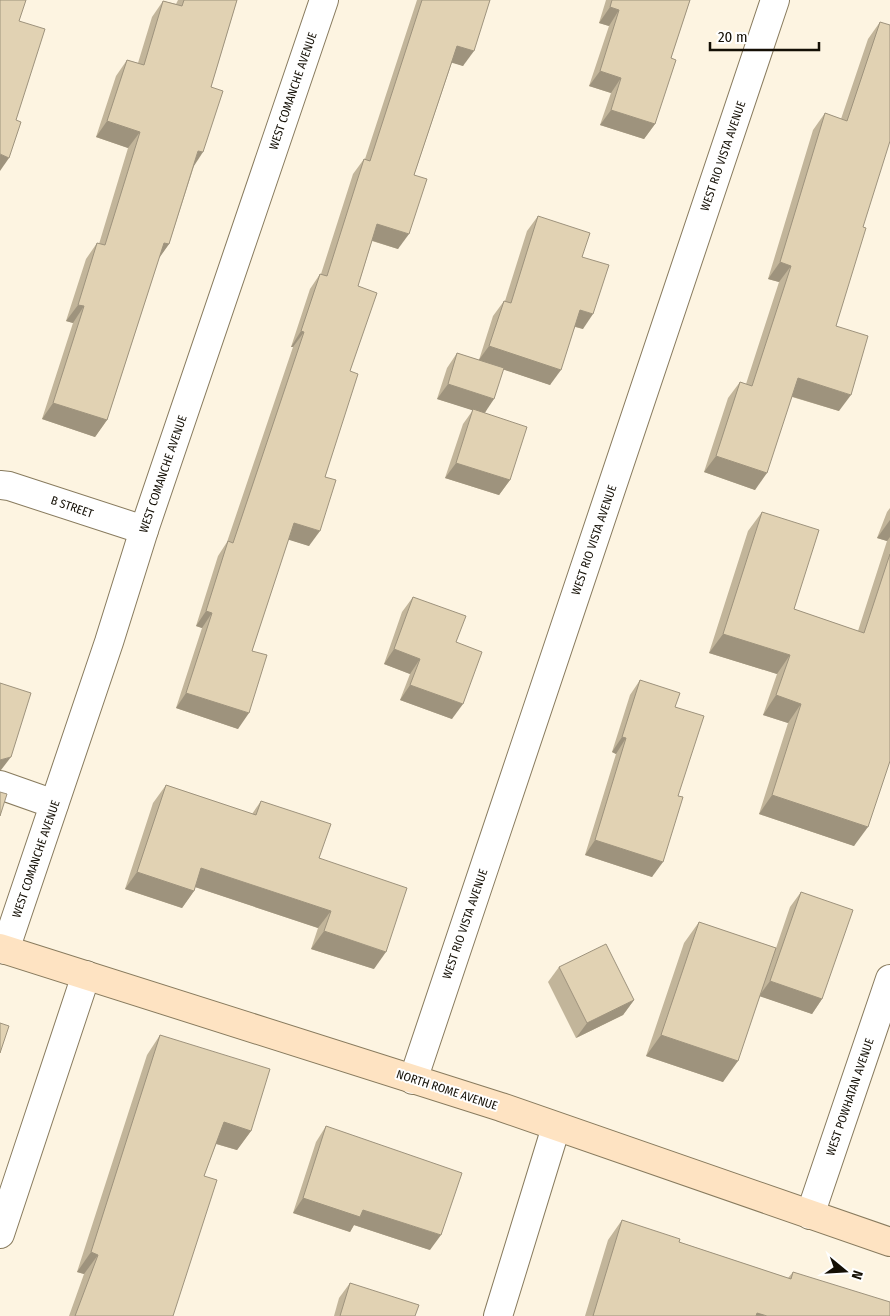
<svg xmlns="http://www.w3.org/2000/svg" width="890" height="1316" viewBox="0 0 890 1316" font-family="'Fira Sans Condensed',sans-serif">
	<rect width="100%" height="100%" fill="#fdf4e1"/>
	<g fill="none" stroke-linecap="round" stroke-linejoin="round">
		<defs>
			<g id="street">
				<path d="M0,485L9,486L144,530"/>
				<path d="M0,785L54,804"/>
				<path d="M5,950L109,642L144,530L324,0"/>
				<path d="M413,1080L775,0"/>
				<path d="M810,1215L890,979"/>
				<path d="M0,1234L86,975"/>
				<path d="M498,1316L556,1127"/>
			</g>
			<path id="secondary" d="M0,948L501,1107L890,1242"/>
		</defs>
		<use href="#street" stroke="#887b5e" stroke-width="30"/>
		<use href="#secondary" stroke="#887b5e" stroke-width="30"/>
		<use href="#street" stroke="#fff" stroke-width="28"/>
		<use href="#secondary" stroke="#fee3c2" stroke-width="28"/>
	</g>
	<g fill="#c2b59a">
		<path d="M178,0H237L211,87L194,166L169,244L159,258L107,420L95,437L42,419L73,323L66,321L86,259L97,243L99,244L128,148L96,137L116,76L127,60L138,63L152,17L163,1L176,4Z"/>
		<path d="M417,0H490L463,66L452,62L414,175L398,249L372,241L358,286L350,371L309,546L288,539L252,651L238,729L176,708L202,628L196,626L218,556L227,542L293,347H291L310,289L320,274H321L353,174L364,159H365Z"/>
		<path d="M606,0H690L671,58L655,124L644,139L600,125L611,93L589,86L609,26L599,23Z"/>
		<path d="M880,22L863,227L836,326L839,411L792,397L755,490L704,472L728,398L740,382L746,384L779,282L768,279L813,130L825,113L841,119L868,39Z"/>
		<path d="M538,216L582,257L583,329L575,327L550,385L503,369L485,413L510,480L499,495L445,478L463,424L473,410L437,399L447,368L457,353L479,360L493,316L504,301H505L527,231Z"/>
		<path d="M890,508V761L854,846L759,814L788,723L763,715L777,674L709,653L748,531L762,512L794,609L858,631L887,541L877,538L887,512Z"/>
		<path d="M413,597L456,642L452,719L400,700L410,674L384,664L402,612Z"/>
		<path d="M640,680L675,707L678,796L652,877L585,855L616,754L612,752L630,695Z"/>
		<path d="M166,785L252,814L261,801L319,858L374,969L311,949L318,928L195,887L194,891L182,908L125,889L153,803Z"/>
		<path d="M801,892L822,999L812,1014L760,996L723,1082L646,1056L684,943L699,922L776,948L790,907Z"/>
		<path d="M559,967L634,1000L623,1015L576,1038L548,982Z"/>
		<path d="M160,1035L251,1131L237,1150L216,1144L204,1176L173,1316H69L84,1274L77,1272L147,1055Z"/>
		<path d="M326,1126L430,1250L354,1225L350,1232L293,1213L316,1142Z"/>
		<path d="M622,1220L679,1242L788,1278L793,1272L890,1316H585L608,1240Z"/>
		<path d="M350,1283L415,1316H334L339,1298Z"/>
	</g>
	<g fill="#9e937d">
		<path d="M610,7L619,10L609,26L599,23Z"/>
		<path d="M457,46L474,51L463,66L446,61Z"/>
		<path d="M600,71L621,78L611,93L589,86Z"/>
		<path d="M611,110L655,124L644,139L600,125Z"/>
		<path d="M107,121L140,132L128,148L96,137Z"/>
		<path d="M198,151L203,152L192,169Z"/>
		<path d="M0,154L9,158L0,171Z"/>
		<path d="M377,224L409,234L398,249L367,239Z"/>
		<path d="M164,243L169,244L157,261Z"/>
		<path d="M780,262L791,266L779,282L768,279Z"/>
		<path d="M78,305L84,306L73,323L66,321Z"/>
		<path d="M580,310L593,314L583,329L570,325Z"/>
		<path d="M301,331L304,332L293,347H291Z"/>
		<path d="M489,346L561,370L550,385L478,361Z"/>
		<path d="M798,378L851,395L839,411L787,395Z"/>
		<path d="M448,384L494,399L484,414L437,399Z"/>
		<path d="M53,403L107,420L95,437L42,419Z"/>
		<path d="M716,456L767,473L755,490L704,472Z"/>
		<path d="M456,463L510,480L499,495L445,478Z"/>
		<path d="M890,520V537L887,541L877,538Z"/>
		<path d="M294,523L320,531L309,546L283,538Z"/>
		<path d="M206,611L212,613L202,628L196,626Z"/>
		<path d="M723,634L790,655L777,674L709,653Z"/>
		<path d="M394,649L420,659L410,674L384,664Z"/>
		<path d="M410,685L463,704L452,719L400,700Z"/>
		<path d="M186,693L249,713L238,729L176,708Z"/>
		<path d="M776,695L801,704L788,723L763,715Z"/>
		<path d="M622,737L626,738L616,754L612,752Z"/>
		<path d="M11,757L1,770H0V760Z"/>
		<path d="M772,795L868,827L854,846L759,814Z"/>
		<path d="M595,840L663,862L652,877L585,855Z"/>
		<path d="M201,868L331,911L318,928L189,885Z"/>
		<path d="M137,872L194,891L182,908L125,889Z"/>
		<path d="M324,931L386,952L374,969L311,949Z"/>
		<path d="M770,981L822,999L812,1014L759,996Z"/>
		<path d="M634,1000L623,1015L576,1038L587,1023Z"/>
		<path d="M661,1035L738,1061L723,1082L646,1056Z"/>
		<path d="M224,1122L251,1131L237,1150L210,1142Z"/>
		<path d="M303,1198L363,1210L441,1235L430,1250L354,1225L350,1232L293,1213Z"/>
		<path d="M91,1252L98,1255L84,1274L77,1272Z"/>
		<path d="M757,1313L767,1316H755Z"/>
	</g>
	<g fill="#e1d2b3" stroke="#9e937d">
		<path d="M0,0H26L19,21L45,29L16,120L21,122L9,158L0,154Z"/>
		<path d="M184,0H237L211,87L223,91L203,152L198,151L169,244L164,243L107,420L53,403L84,306L78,305L97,243L105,245L140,132L107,121L127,60L144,65L163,1L182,6Z"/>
		<path d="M422,0H490L474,51L457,46L414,175L427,179L409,234L377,224L358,286L377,293L350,371L358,374L325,477L336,480L320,531L294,523L252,651L267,655L249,713L186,693L212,613L206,611L228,541L233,543L304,332L301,331L320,274L327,276L364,159L370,161Z"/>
		<path d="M612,0H690L671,58L676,60L655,124L611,110L621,78L600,71L619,10L610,7Z"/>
		<path d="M880,22L890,25V141L863,227L866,228L836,326L868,336L851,395L798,378L767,473L716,456L740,382L752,386L791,266L780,262L825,113L847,121Z"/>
		<path d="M538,216L590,233L582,257L609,265L593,314L580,310L561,370L489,346L504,301L511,303Z"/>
		<path d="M457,353L504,368L494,399L448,384Z"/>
		<path d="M473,409L527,427L510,480L456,463Z"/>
		<path d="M762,512L819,530L794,609L864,633L890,554V761L868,827L772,795L801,704L776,695L790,655L723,634Z"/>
		<path d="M413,597L466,616L456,642L482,652L463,704L410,685L420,659L394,649Z"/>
		<path d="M640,680L680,693L675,707L704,716L678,796L683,797L663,862L595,840L626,738L622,737Z"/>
		<path d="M0,683L31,693L11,757L0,760Z"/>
		<path d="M166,785L256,815L261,801L331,824L319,858L407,888L386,952L324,931L331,911L201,868L194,891L137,872Z"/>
		<path d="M0,792L7,794L0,816Z"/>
		<path d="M801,892L853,910L822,999L770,981Z"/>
		<path d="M699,922L776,948L738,1061L661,1035Z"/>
		<path d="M606,944L634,1000L587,1023L559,967Z"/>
		<path d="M0,1023L9,1026L0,1053Z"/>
		<path d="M160,1035L270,1069L251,1131L224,1122L204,1176L217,1180L173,1316H75L98,1255L91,1252Z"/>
		<path d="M326,1126L462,1173L441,1235L363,1210L360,1217L303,1198Z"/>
		<path d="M622,1220L680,1239L679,1242L791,1279L793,1272L890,1302V1316H767L757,1313L756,1316H593Z"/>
		<path d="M350,1283L419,1305L415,1316H340Z"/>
	</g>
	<g text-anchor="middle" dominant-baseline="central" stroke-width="4" stroke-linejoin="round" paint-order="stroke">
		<g font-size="12" fill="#140f05" stroke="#fff">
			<text transform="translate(293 91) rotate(-71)">WEST COMANCHE AVENUE</text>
			<text transform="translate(723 156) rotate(-71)">WEST RIO VISTA AVENUE</text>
			<text transform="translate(163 474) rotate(-71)">WEST COMANCHE AVENUE</text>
			<text transform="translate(72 507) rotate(19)">B STREET</text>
			<text transform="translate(594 540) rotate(-71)">WEST RIO VISTA AVENUE</text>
			<text transform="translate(36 859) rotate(-71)">WEST COMANCHE AVENUE</text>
			<text transform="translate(465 924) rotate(-71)">WEST RIO VISTA AVENUE</text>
			<text transform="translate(447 1090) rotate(18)">NORTH ROME AVENUE</text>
			<text transform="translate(850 1097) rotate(-71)">WEST POWHATAN AVENUE</text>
		</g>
	</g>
	<g transform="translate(845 1271) rotate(108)" stroke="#ffffff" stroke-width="4" paint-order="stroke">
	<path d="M0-4L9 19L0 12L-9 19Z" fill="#140f05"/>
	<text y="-8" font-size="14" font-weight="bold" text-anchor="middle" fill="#140f05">N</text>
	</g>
	<path d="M710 42v8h109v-8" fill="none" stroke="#140f05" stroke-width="2.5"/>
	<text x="718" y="42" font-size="15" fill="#140f05" stroke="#ffffff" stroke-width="4" paint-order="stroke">20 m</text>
</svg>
